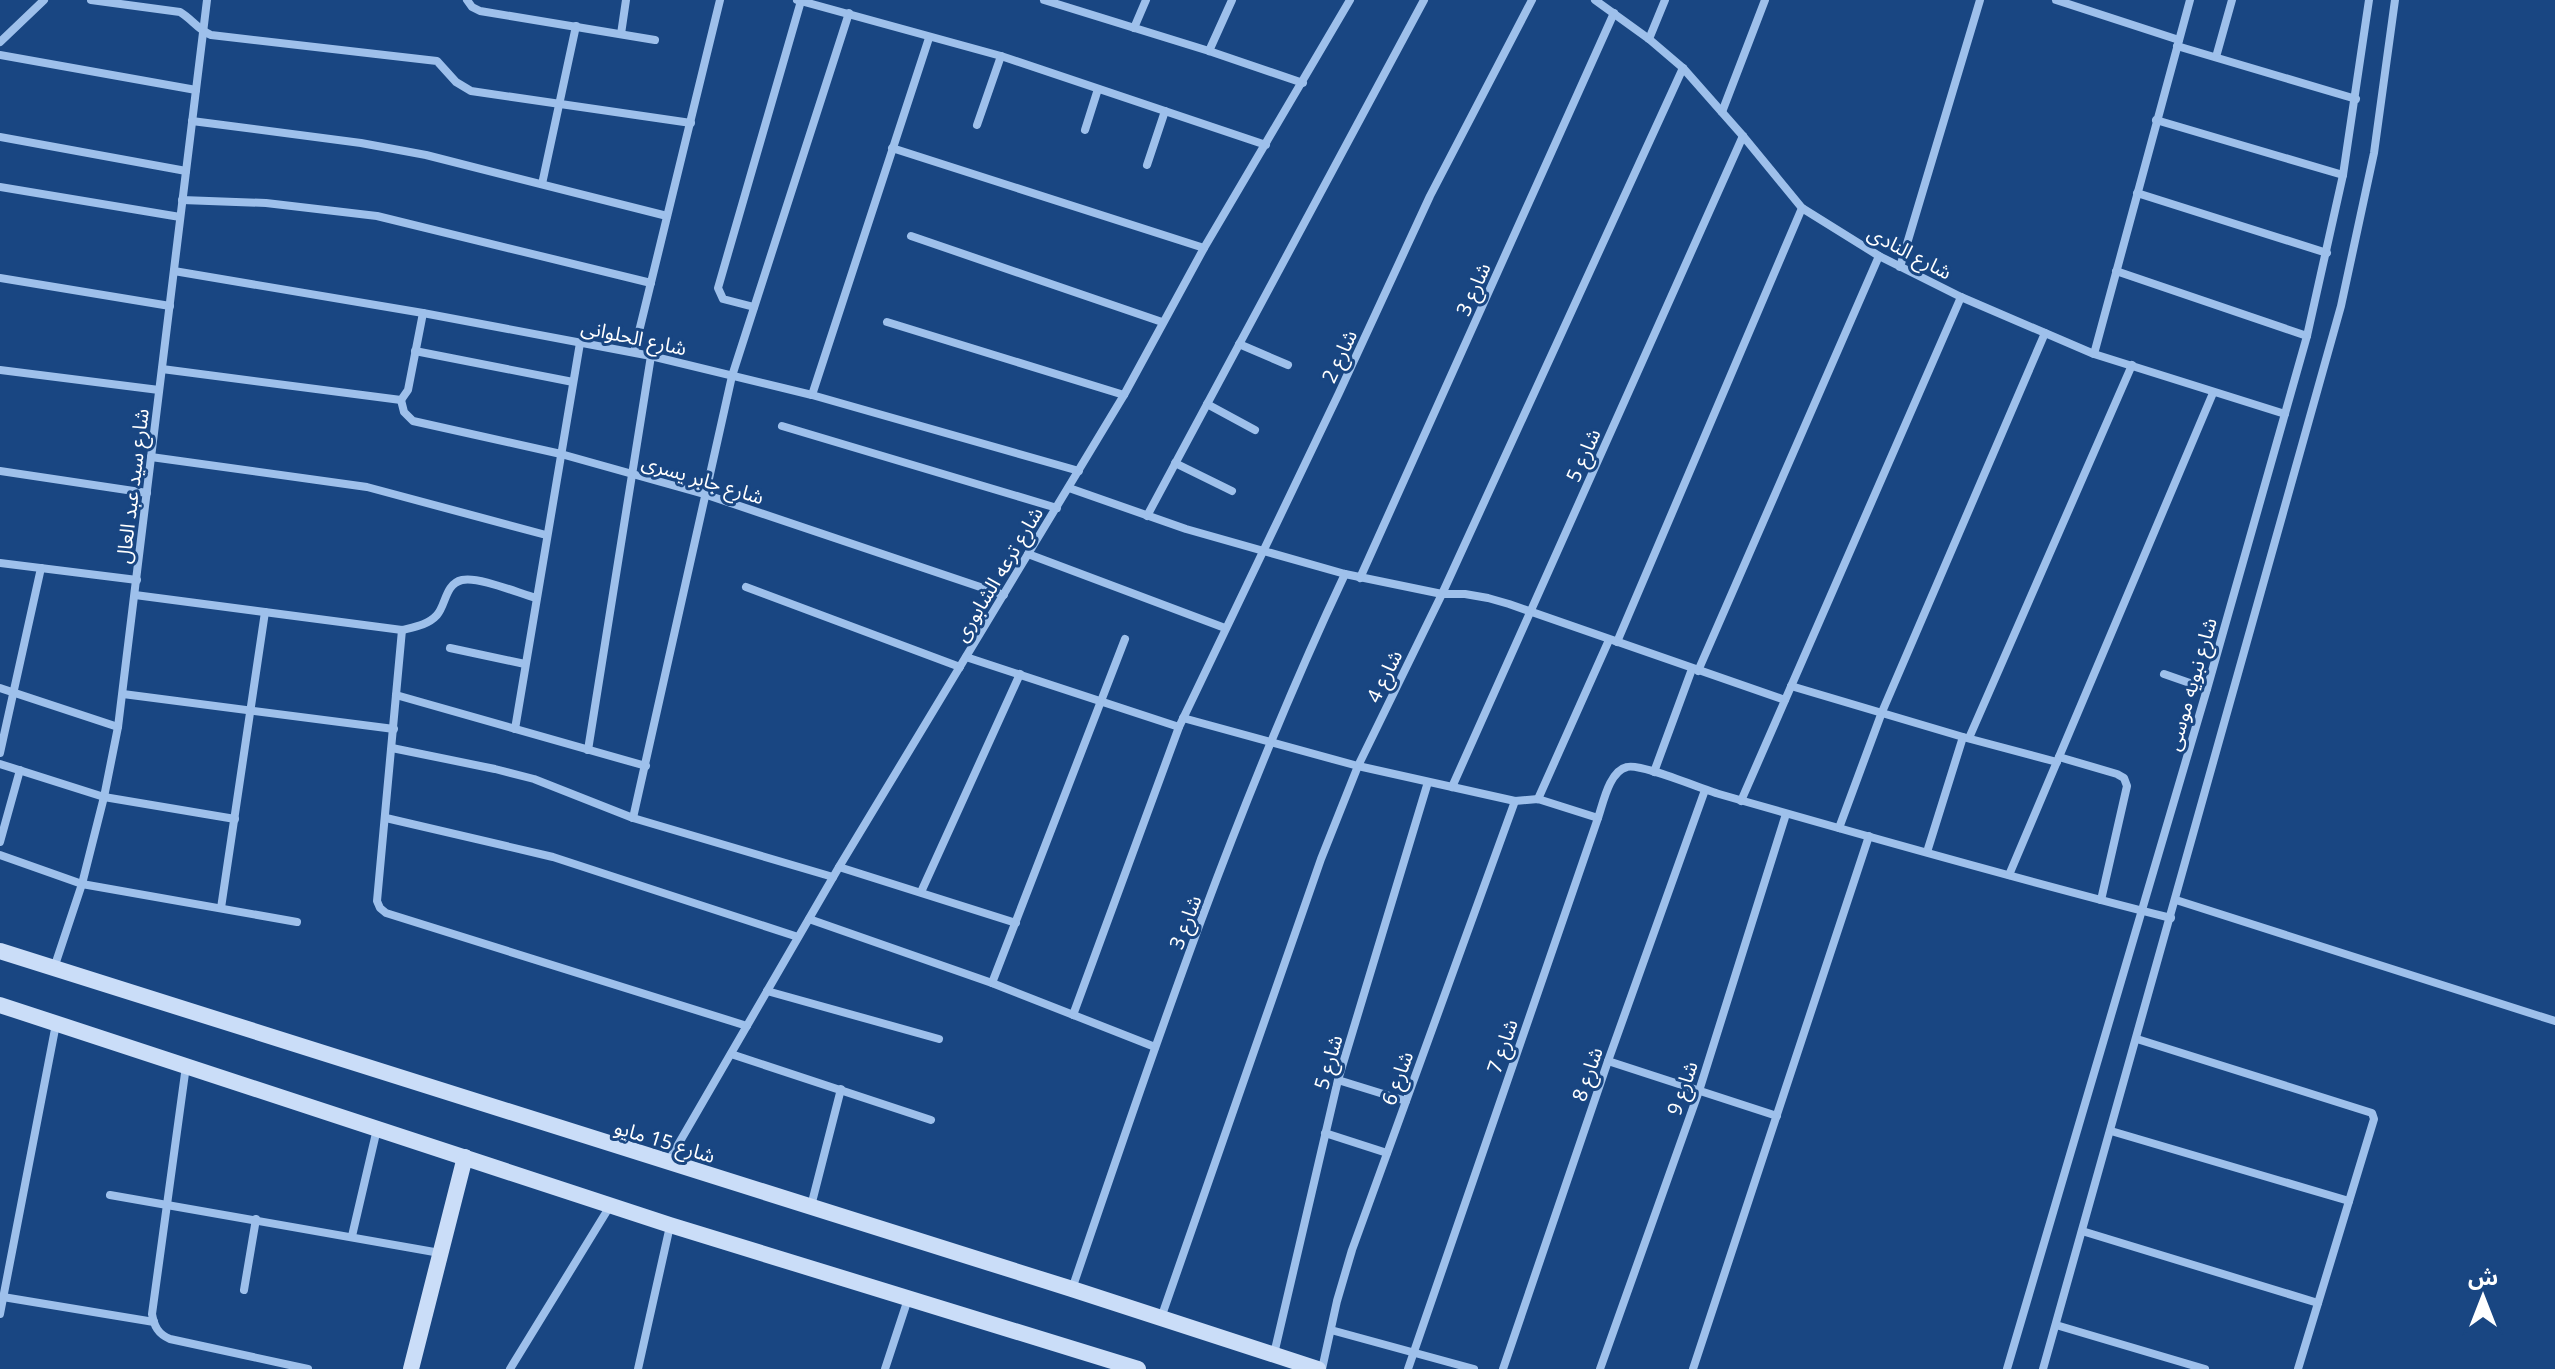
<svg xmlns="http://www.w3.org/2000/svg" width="2555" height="1369" viewBox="0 0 2555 1369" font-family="'Noto Sans','Noto Sans Arabic',sans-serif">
	<rect width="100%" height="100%" fill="#194682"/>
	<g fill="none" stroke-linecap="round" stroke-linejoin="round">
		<g stroke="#9ec0eb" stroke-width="8">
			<path d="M91,0L180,12C192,19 198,30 211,35L437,61L456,82L471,91L691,123"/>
			<path d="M467,0L472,7L480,11L655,40"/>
			<path d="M797,0L1001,56L1266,145"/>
			<path d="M1044,0L1209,51L1303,83"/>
			<path d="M1595,0L1649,39L1683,68L1743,136L1802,208L1879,256L1961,297L2094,354L2285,414"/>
			<path d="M2056,0L2179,40"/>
			<path d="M1134,28L1146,0"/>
			<path d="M621,34L626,0"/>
			<path d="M1649,39L1665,0"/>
			<path d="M0,42L44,0"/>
			<path d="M2177,46L2356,99"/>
			<path d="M1209,51L1232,0"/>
			<path d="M0,55L196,90"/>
			<path d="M2216,57L2232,0"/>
			<path d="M1722,112L1765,0"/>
			<path d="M2156,120L2343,175"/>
			<path d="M192,121L361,143L426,155L667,216"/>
			<path d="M977,125L1001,56"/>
			<path d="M1085,130L1098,89"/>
			<path d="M0,137L186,171"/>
			<path d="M892,148L1204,248"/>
			<path d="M1147,165L1165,111"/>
			<path d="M542,184L576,26"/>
			<path d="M0,187L180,217"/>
			<path d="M2137,193L2327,253"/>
			<path d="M182,200L266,203L377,216L651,283"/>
			<path d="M911,236L1162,322"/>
			<path d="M1900,267L1980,0"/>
			<path d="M174,271L423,313L651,356L812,395L1079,471"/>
			<path d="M2116,271L2307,336"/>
			<path d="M0,278L170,306"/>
			<path d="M754,307L723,299L718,288L801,1"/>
			<path d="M887,322L1124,395"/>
			<path d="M1239,344L1288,365"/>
			<path d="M415,351L573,382"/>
			<path d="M634,352L720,0"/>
			<path d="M2094,354L2190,0"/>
			<path d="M162,369L401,400L408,390L423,313"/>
			<path d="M0,370L159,390"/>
			<path d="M812,395L929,38"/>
			<path d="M401,400L404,412L413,421L561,454L704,494L1004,595"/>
			<path d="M1207,404L1255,430"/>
			<path d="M782,426L1057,508"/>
			<path d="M151,457L367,487L546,535"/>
			<path d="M1175,463L1232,491"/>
			<path d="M0,471L147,493"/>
			<path d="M1069,488L1186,529L1345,574L1442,594H1465L1488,598L1509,604L1785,700"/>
			<path d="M1147,516L1424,0"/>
			<path d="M1028,554L1225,628"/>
			<path d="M0,563L137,580"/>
			<path d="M1360,578L1614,13"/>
			<path d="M746,587L960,667"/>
			<path d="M135,595L402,630C414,627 428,625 437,615C446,605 445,584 462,580C478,576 518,593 536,598"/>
			<path d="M402,630L377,901L380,908L386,913L747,1026"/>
			<path d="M1617,642L1802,208"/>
			<path d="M450,648L525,664"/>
			<path d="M966,657L1179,727"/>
			<path d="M1698,671L1879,256"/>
			<path d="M2164,674L2207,689"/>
			<path d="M1791,686L1963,737L2057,762"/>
			<path d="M0,688L118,727"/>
			<path d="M123,694L394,729"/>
			<path d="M396,695L646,766"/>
			<path d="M1183,718L1358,766L1515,801L1538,799L1598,818"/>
			<path d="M515,729L580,343"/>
			<path d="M1969,738L2132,365"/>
			<path d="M392,748L495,769L534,779L633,818L833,877"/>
			<path d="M588,750L651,356"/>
			<path d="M0,753L41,568"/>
			<path d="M2059,757L2117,774L2124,778L2127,786L2101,900"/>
			<path d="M0,764L104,797L235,819"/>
			<path d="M1654,772L1692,669"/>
			<path d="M1452,787L1743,136"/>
			<path d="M1538,799L1609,640"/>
			<path d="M1741,801L1961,297"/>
			<path d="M386,818L553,857L798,937"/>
			<path d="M633,818L732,376L849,13"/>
			<path d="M1839,828L1882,712L2045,333"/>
			<path d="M0,842L20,770"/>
			<path d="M1927,852L1963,737"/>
			<path d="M0,855L82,884L297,922"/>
			<path d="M839,867L1016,923"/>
			<path d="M2009,875L2213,393"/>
			<path d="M921,892L1020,674"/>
			<path d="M2176,900L2555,1021"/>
			<path d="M221,908L265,612"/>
			<path d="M809,919L992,983L1155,1047"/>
			<path d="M54,968L82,884L104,797L118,727L207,0"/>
			<path d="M992,983L1125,639"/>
			<path d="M767,991L939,1039"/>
			<path d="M1073,1015L1179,727L1339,393L1430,196L1532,0"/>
			<path d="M2137,1039L2372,1113L2374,1119L2298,1369"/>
			<path d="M731,1054L931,1120"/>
			<path d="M1608,1061L1777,1116"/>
			<path d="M186,1066L152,1314C154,1326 158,1334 170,1339L308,1369"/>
			<path d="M1338,1080L1406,1101"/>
			<path d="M2111,1131L2349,1201"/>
			<path d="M1325,1133L1387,1153"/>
			<path d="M668,1162L839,867L1124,395L1204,248L1350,0"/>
			<path d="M110,1195L440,1253"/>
			<path d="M811,1206L841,1089"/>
			<path d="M2082,1231L2318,1303"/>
			<path d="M352,1236L377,1129"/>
			<path d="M1072,1289C1154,1048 1236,805 1345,574"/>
			<path d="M244,1290L256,1219"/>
			<path d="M3,1297L154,1322"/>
			<path d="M0,1314L56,1024"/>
			<path d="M1161,1318L1321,859L1358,766L1442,594L1683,68"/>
			<path d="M2056,1325L2205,1369"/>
			<path d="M1331,1330L1474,1369"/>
			<path d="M1274,1354L1338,1080L1428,782"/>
			<path d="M510,1369L610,1206"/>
			<path d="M638,1369L670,1226"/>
			<path d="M885,1369L908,1299"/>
			<path d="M1322,1369L1337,1301L1352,1250L1515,801"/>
			<path d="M1408,1369L1598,818C1603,804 1609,771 1627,767C1641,763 1701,789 1719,794C1869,837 2020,880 2171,918"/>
			<path d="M1503,1369L1608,1061L1705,790"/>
			<path d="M1600,1369L1699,1091L1786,814"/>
			<path d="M1693,1369L1869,836"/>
			<path d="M2007,1369L2207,689L2307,336L2343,175L2369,0"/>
			<path d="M2043,1369L2341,306L2374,153L2395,0"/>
		</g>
		<g stroke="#caddf8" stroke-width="16">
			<path d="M0,951L1072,1289L1318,1369"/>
			<path d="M0,1005L670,1225L1138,1369"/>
			<path d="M411,1369L465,1157"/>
		</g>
	</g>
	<g text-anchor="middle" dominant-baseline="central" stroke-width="6" stroke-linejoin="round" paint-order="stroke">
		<g font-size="20" fill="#fff" stroke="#194682">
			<text transform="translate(1910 252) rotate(28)">شارع النادى</text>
			<text transform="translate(1473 289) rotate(-66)">شارع 3</text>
			<text transform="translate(634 337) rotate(12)">شارع الحلوانى</text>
			<text transform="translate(1339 356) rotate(-65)">شارع 2</text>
			<text transform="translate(1583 455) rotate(-66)">شارع 5</text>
			<text transform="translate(703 479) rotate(17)">شارع جابر يسرى</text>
			<text transform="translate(132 486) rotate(-83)">شارع سيد عبد العال</text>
			<text transform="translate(998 574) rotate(-59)">شارع ترعه الشابورى</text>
			<text transform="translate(1384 676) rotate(-64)">شارع 4</text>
			<text transform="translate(2191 684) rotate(-74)">شارع نبويه موسى</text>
			<text transform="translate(1185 922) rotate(-69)">شارع 3</text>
			<text transform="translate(1502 1046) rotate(-71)">شارع 7</text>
			<text transform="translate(1328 1062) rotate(-74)">شارع 5</text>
			<text transform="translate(1587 1074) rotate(-71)">شارع 8</text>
			<text transform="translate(1397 1078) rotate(-70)">شارع 6</text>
			<text transform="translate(1682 1088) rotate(-71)">شارع 9</text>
			<text transform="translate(665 1141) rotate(17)">شارع 15 مايو</text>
		</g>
	</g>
	<g transform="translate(2483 1297)" stroke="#194682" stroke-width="6" paint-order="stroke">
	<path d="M0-6L14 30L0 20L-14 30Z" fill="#ffffff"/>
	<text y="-12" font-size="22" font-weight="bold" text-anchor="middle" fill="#ffffff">ش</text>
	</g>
</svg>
